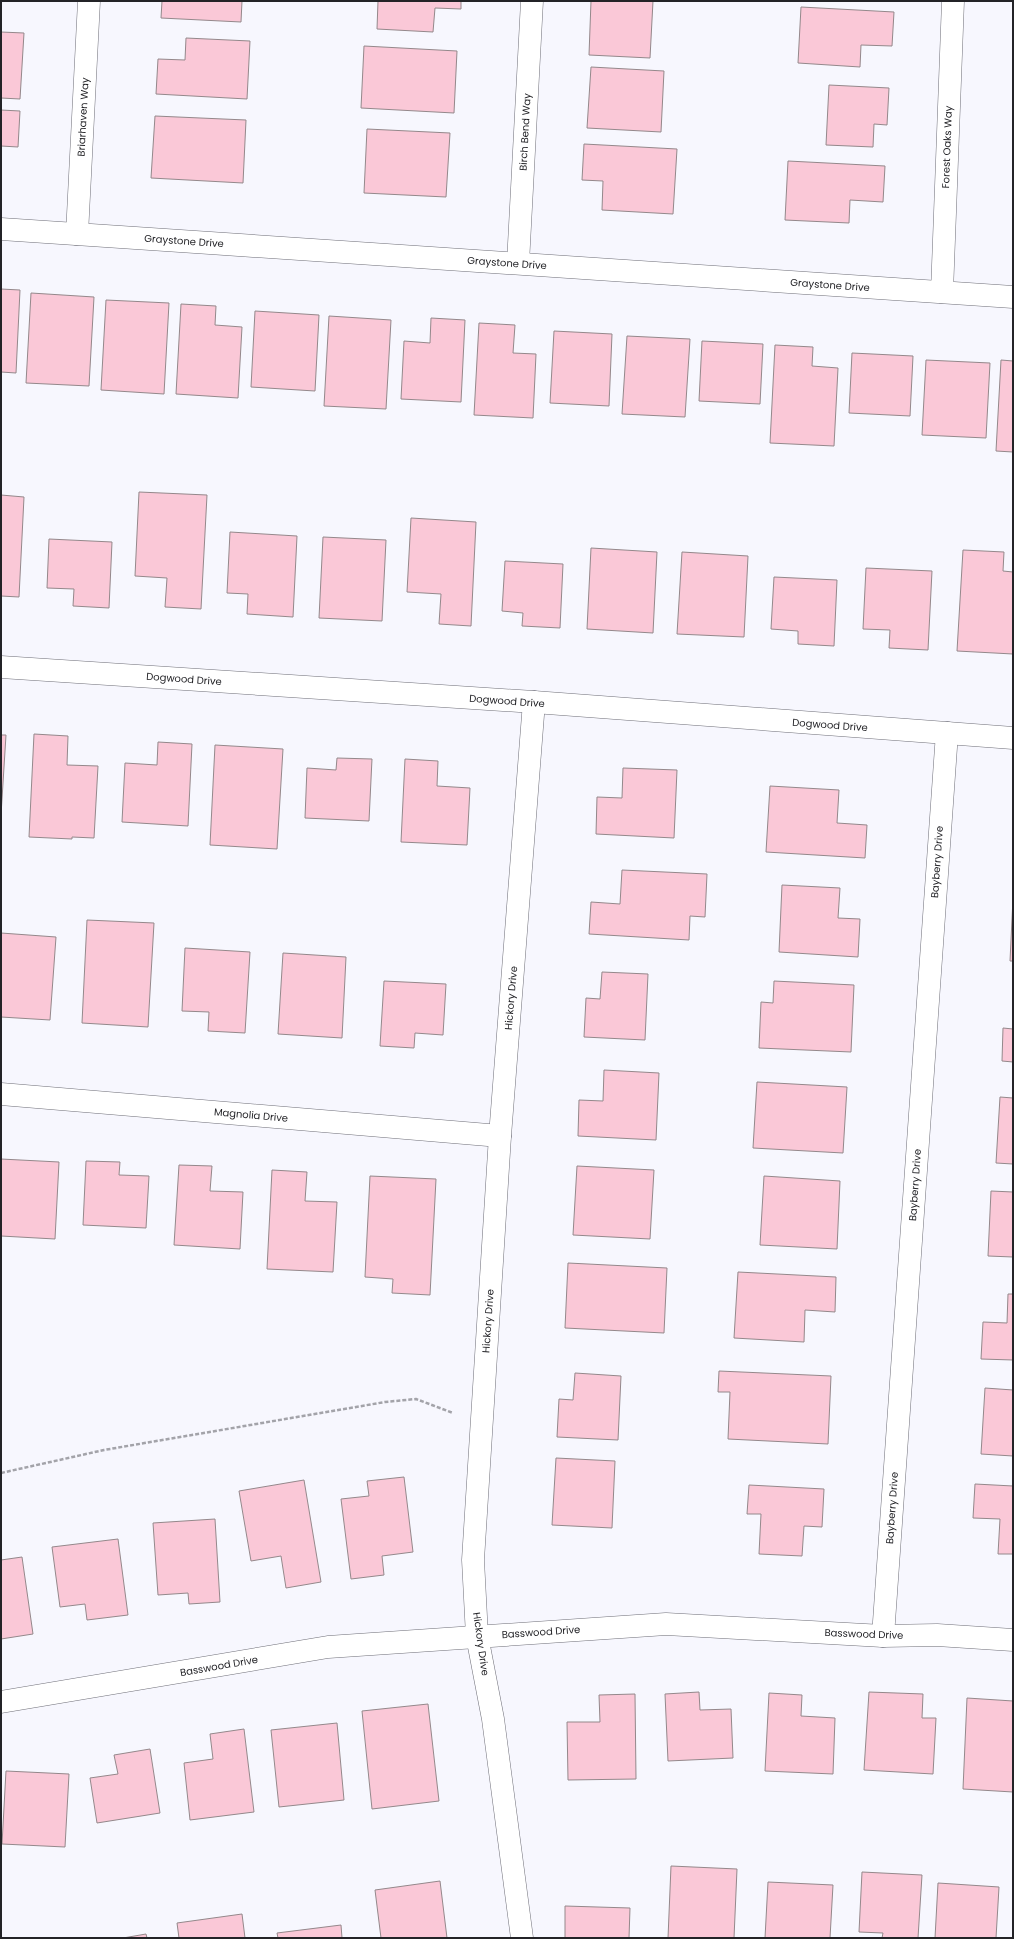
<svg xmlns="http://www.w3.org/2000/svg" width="1014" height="1939" viewBox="0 0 1014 1939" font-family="Poppins,sans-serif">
	<rect width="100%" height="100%" fill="#f7f7fe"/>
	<g fill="#fac8d7" stroke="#94888b">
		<path d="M162,1H242L241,22L161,18Z"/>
		<path d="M378,1H461V9L435,8L433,32L377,29Z"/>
		<path d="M591,1H653L650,58L589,55Z"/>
		<path d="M801,7L894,12L892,46L861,45L860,67L798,63Z"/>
		<path d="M1,32L24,33L20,99L1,98Z"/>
		<path d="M186,38L250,41L247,99L156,94L158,59L185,60Z"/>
		<path d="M364,46L457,51L454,113L361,108Z"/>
		<path d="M591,67L664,71L661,132L587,128Z"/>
		<path d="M829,85L889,88L887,125L874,124L873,147L826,145Z"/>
		<path d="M1,110L20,111L18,147L1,146Z"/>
		<path d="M155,116L246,120L243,183L151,178Z"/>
		<path d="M367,129L450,133L446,197L364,193Z"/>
		<path d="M584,144L677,149L673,214L602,210L603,181L582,180Z"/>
		<path d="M788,161L885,166L883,202L850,200L849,223L785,220Z"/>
		<path d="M1,289L20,290L16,373L1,372Z"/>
		<path d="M31,293L94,297L89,386L26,383Z"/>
		<path d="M106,300L169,303L164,394L101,390Z"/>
		<path d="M181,304L216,306L215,325L242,327L238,398L176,394Z"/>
		<path d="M255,311L319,315L315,391L251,387Z"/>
		<path d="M329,316L391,320L386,409L324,406Z"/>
		<path d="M431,318L465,320L461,402L401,399L404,341L430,343Z"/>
		<path d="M479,323L515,325L513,353L536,354L533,418L474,415Z"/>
		<path d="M554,331L612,334L609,406L550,403Z"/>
		<path d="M627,336L690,339L685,417L622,414Z"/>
		<path d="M702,341L763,344L760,404L699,401Z"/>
		<path d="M775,345L813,347L812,366L838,368L834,446L770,443Z"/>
		<path d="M852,353L913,356L910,416L849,413Z"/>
		<path d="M926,360L990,363L986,438L922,435Z"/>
		<path d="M1001,360L1013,361V452L996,451Z"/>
		<path d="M139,492L207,495L201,609L165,607L167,578L135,576Z"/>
		<path d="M1,495L24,497L19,597L1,596Z"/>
		<path d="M411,518L476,522L471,626L439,624L441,594L407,592Z"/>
		<path d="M230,532L297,536L293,617L247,614L248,594L227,593Z"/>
		<path d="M323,537L386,540L382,621L319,618Z"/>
		<path d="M49,539L112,542L109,608L73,606L74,589L47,588Z"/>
		<path d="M591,548L657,552L653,633L587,629Z"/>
		<path d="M963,550L1004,552L1003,571L1013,572V654L957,651Z"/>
		<path d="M682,552L748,556L744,637L677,634Z"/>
		<path d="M505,561L563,564L560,628L522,626L523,613L502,611Z"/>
		<path d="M866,568L932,571L928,650L889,648L890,630L863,629Z"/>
		<path d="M774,577L837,580L834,646L798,644V631L771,629Z"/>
		<path d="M34,734L68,736L67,765L98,766L94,838L72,837V839L29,837Z"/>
		<path d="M1,735H6L1,815Z"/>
		<path d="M158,742L192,744L188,826L122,822L125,763L157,765Z"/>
		<path d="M215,745L283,749L277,849L210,845Z"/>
		<path d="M337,758L372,759L369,821L305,818L307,768L336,770Z"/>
		<path d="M405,759L438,761L437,786L470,788L467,845L401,842Z"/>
		<path d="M623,768L677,770L674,838L596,834L597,797L622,798Z"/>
		<path d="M770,786L839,790L837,823L867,825L865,858L766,852Z"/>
		<path d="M622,870L707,874L705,917L690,916L689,940L589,934L591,902L620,904Z"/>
		<path d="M782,885L840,888L838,918L860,919L858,957L779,952Z"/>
		<path d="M1013,898V961H1010Z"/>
		<path d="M87,920L154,923L148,1027L82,1023Z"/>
		<path d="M1,933L56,937L50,1020L1,1017Z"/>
		<path d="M185,948L250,952L245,1033L208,1031L209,1012L182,1011Z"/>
		<path d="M283,953L346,957L342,1038L278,1034Z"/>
		<path d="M602,972L648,974L645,1040L584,1037L586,998L600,999Z"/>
		<path d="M384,981L446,984L443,1035L415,1033L414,1048L380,1046Z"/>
		<path d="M774,981L854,985L851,1052L759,1048L761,1002L773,1003Z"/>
		<path d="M1003,1028L1013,1029V1062L1002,1061Z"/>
		<path d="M604,1070L659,1073L656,1140L578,1136L579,1100L603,1101Z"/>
		<path d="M757,1082L847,1087L843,1153L753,1148Z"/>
		<path d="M1000,1097L1013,1098V1164L996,1163Z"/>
		<path d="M1,1159L59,1162L55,1239L1,1236Z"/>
		<path d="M86,1161L120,1162L119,1175L149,1176L146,1228L83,1225Z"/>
		<path d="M179,1165L212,1166L210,1191L243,1192L240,1249L174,1245Z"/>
		<path d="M577,1166L654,1170L650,1239L573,1235Z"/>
		<path d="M272,1170L307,1172L305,1201L337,1202L333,1272L267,1269Z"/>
		<path d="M370,1176L436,1179L430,1295L392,1293L393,1279L365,1277Z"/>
		<path d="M764,1176L840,1181L837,1249L760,1245Z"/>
		<path d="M991,1191L1013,1192V1257L988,1256Z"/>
		<path d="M568,1263L667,1268L664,1333L565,1328Z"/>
		<path d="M738,1272L836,1277L835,1312L805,1310L804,1342L734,1338Z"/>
		<path d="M1008,1294H1013V1360L981,1359L983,1322L1007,1323Z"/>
		<path d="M719,1371L831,1376L828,1444L728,1439L730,1392H718Z"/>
		<path d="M575,1373L621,1376L618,1440L557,1437L559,1399L573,1400Z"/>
		<path d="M985,1388L1013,1390V1456L981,1454Z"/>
		<path d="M556,1458L615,1461L612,1528L552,1525Z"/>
		<path d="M404,1477L413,1552L382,1556L384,1575L351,1579L341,1499L369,1496L367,1481Z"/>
		<path d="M304,1480L321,1582L286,1588L281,1556L251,1561L239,1491Z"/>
		<path d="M975,1484L1013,1486V1554H998L1000,1519L973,1518Z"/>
		<path d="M749,1485L824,1489L822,1527L804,1526L802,1556L759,1554L761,1514H747Z"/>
		<path d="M215,1519L220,1602L189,1604L188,1593L158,1595L153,1523Z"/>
		<path d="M118,1539L128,1615L87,1620L85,1604L60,1607L52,1547Z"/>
		<path d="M22,1557L33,1634L1,1639V1560Z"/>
		<path d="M699,1692L700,1710L731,1709L733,1758L668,1761L665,1694Z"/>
		<path d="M869,1692L923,1694L922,1718H936L933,1774L864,1770Z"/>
		<path d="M769,1693L802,1695L801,1716L835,1718L833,1774L765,1771Z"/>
		<path d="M635,1694L636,1779L568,1780L567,1722H600L599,1695Z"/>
		<path d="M967,1698L1013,1701V1792L963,1789Z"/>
		<path d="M428,1704L439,1801L372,1809L362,1711Z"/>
		<path d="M337,1723L344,1800L279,1807L271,1730Z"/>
		<path d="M244,1729L254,1812L190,1820L184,1763L213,1759L210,1734Z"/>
		<path d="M150,1749L160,1813L97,1823L90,1778L118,1774L114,1755Z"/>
		<path d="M6,1771L69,1774L65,1847L2,1844Z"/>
		<path d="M671,1866L737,1869L734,1938H668Z"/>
		<path d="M862,1872L922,1875L918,1938H882L883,1933L859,1932Z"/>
		<path d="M440,1881L447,1938H381L375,1890Z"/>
		<path d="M768,1882L833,1885L830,1938H765Z"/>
		<path d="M938,1883L999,1887L996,1938H935Z"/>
		<path d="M565,1906L630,1908L629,1938H565Z"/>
		<path d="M242,1914L245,1938H179L177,1923Z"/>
		<path d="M341,1925L342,1938H278L277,1933Z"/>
		<path d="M146,1934L147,1938H123Z"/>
	</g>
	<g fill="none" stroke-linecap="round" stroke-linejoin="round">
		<defs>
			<g id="minor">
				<path d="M1,229L1013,297"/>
				<path d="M77,234L89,1"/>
				<path d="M518,263L532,1"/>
				<path d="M942,292L953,1"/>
				<path d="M1,667L534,702L1013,738"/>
				<path d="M1,1094L500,1136"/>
				<path d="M883,1636L947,733"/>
				<path d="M1,1702L328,1647L666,1624L883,1636L937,1635L1013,1640"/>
				<path d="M522,1938L493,1719L477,1636L473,1560L500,1136L534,702"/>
			</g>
		</defs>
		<use href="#minor" stroke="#6f6f78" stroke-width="23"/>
		<path stroke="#a3a3a9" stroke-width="2.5" stroke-dasharray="4 2" stroke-linecap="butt" d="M1,1473L104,1450L385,1402L416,1399L453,1413"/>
		<use href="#minor" stroke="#fff" stroke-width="22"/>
	</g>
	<g text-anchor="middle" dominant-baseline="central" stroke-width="3.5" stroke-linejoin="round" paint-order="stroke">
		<g font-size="10" fill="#232327" stroke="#fff">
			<text transform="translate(83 117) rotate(-87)">Briarhaven Way</text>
			<text transform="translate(525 132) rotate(-87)">Birch Bend Way</text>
			<text transform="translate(947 147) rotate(-88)">Forest Oaks Way</text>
			<text transform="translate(184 241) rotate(4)">Graystone Drive</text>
			<text transform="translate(507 263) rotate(4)">Graystone Drive</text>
			<text transform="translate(830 285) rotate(4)">Graystone Drive</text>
			<text transform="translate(184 679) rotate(4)">Dogwood Drive</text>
			<text transform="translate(507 701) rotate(4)">Dogwood Drive</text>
			<text transform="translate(830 725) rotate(4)">Dogwood Drive</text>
			<text transform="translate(937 862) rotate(-86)">Bayberry Drive</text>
			<text transform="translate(511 998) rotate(-85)">Hickory Drive</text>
			<text transform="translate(251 1115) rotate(5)">Magnolia Drive</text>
			<text transform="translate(915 1185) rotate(-86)">Bayberry Drive</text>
			<text transform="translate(488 1321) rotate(-86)">Hickory Drive</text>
			<text transform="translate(892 1508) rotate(-86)">Bayberry Drive</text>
			<text transform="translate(541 1632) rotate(-4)">Basswood Drive</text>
			<text transform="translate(864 1634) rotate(2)">Basswood Drive</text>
			<text transform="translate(481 1644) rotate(82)">Hickory Drive</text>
			<text transform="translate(219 1666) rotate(-10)">Basswood Drive</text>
		</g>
	</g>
	<rect width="1014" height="1939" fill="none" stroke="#232327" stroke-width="4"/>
</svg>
